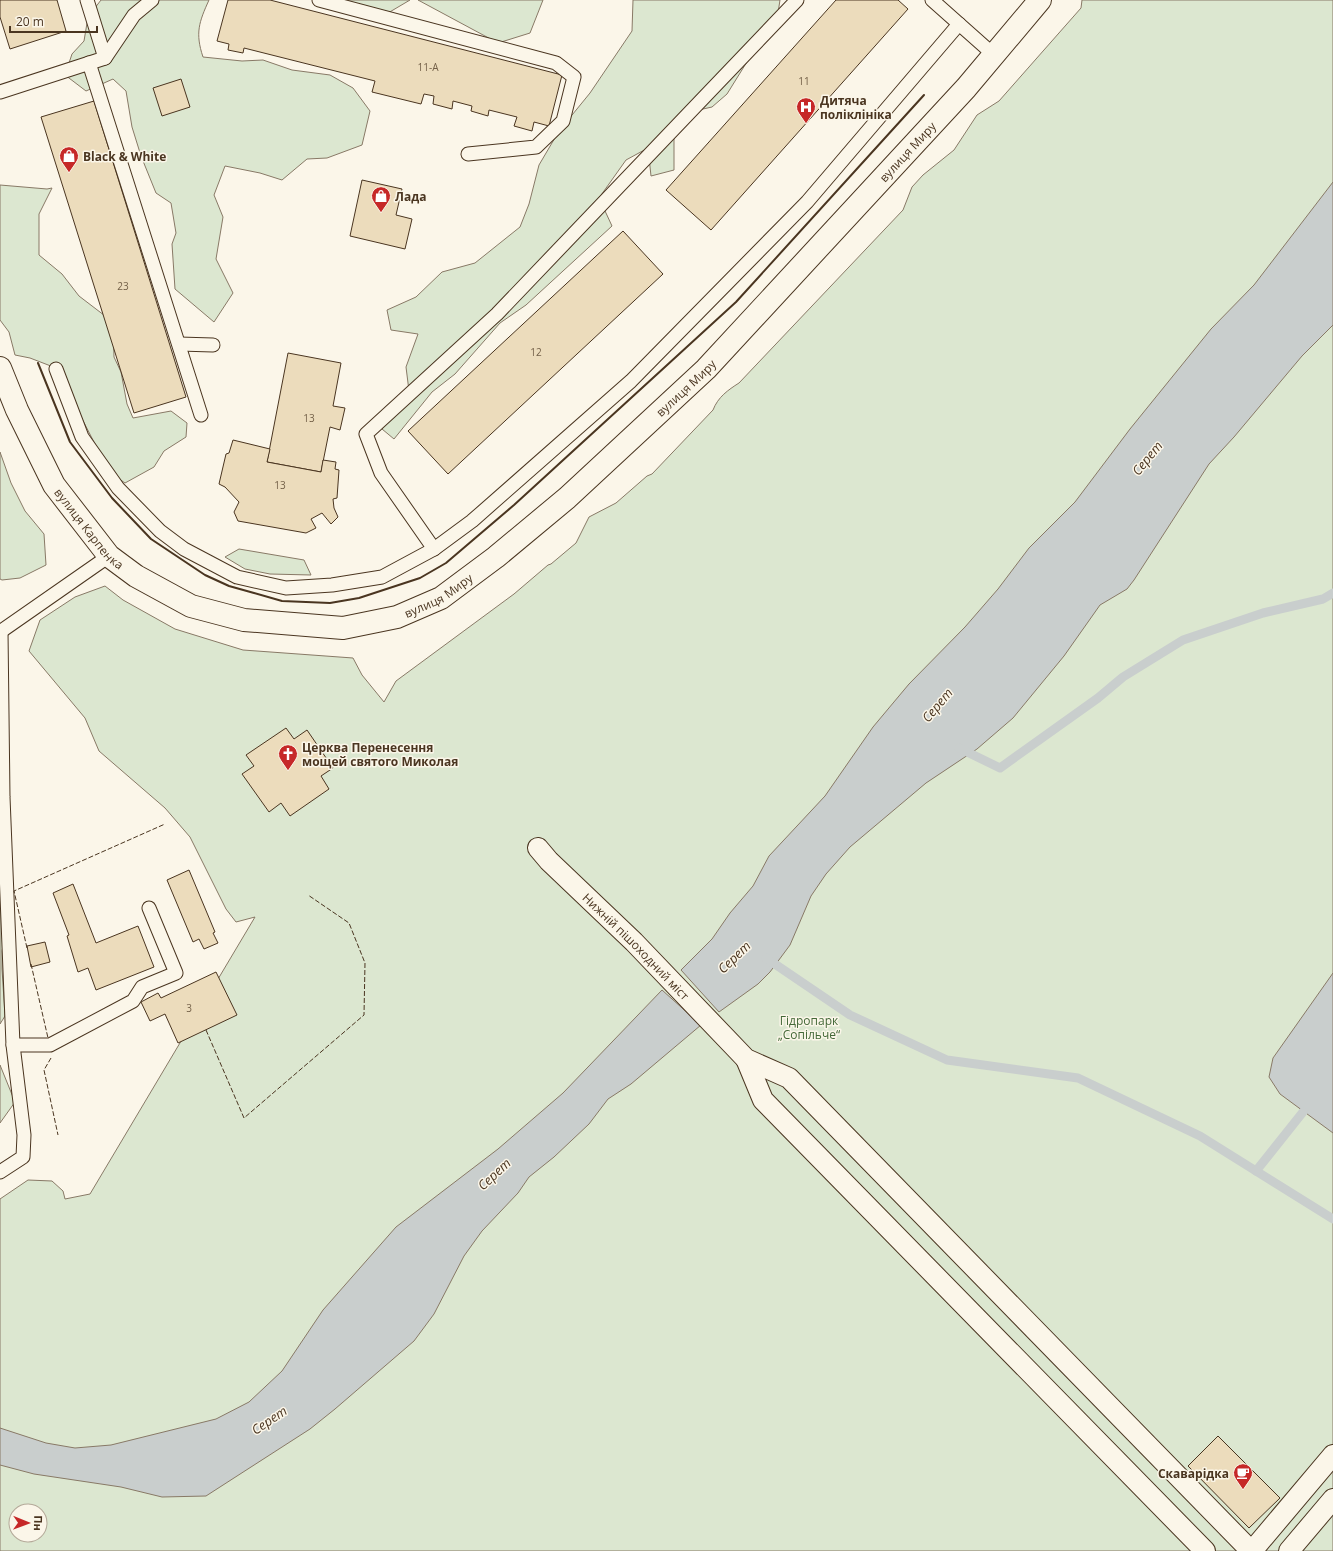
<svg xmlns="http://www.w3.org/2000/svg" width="1333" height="1551" viewBox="0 0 1333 1551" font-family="'Open Sans',sans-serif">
	<rect width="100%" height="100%" fill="#fbf6e9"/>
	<g fill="#dce7d0" stroke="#887966" fill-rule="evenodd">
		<path d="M101,0H209C199,22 195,33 203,57L242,61L263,60L292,70L330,75L353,88L370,111L362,145L327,158L307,159L282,180L260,173L225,166L214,195L223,217L216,259L233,293L214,322L175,289L172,244L176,233L171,203L156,193L141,156L132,127L126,91L113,79L86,91L65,75L72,54L84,41L88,17Z"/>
		<path d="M340,0H410L388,13Z"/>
		<path d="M418,0H543L530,33L498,43Z"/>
		<path d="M633,0H780L775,32L750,57L727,94L712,107L694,111L674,131V170L651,176L648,148L626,160L599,198L612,226L526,305L500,323L455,374L432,392L394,439L382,429L409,391L406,367L418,334L391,330L387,310L416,297L442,272L475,263L520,227L529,204L539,165L559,131L590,93L632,31Z"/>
		<path d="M1082,0H1333V1551H0V1199L28,1180L52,1181L63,1191L65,1199L90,1194L255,917L236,922L226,909L190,837L165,808L99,751L85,718L29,651L40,620L75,597L105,586L123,600L175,629L243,650L353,658L362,675L384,702L396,681L514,594L548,565L551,564L576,543L589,517L616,503L647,476L652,474L713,410C718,397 728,390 739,383L903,210L912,187L923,175L954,150L977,115L999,101L1081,8ZM16,1511H40V1535H16Z"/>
		<path d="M0,185L47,189L52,188L39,214V255L62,274L79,296L113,322L114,357L121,372L127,404L133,418L171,411L187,423L186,437L164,451L154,467L125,483L105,469L96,446L56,368L30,358L15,355L9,332L0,320Z"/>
		<path d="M0,452L11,483L25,511L44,534L46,565L20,578L2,580L0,579Z"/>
		<path d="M239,549L304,560L311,575L270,574L245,569L225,557Z"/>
		<path d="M0,822L13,896L2,951V969L5,1016L0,1024Z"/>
		<path d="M0,1065L15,1102L0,1123Z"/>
	</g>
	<g fill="#c9cecd" stroke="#887966">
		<path d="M1333,182V325L1302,356L1234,437L1209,464L1134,580L1127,589L1100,605L1064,656L1013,718L977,749L926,783L850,847L826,874L811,896L790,945L770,972L758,984L719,1012L681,970L712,939L730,913L753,886L769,856L825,796L873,727L909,684L965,627L998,589L1029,548L1075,502L1130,429L1211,329L1254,285Z"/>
		<path d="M1333,973V1133L1280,1094L1269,1077L1273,1058Z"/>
		<path d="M662,990L701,1025L631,1084L608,1099L589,1124L554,1157L529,1177L518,1193L482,1231L464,1256L434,1314L414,1341L335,1409L310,1429L206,1496L162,1497L121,1487L34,1474L0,1465V1428L46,1443L75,1448L111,1445L216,1419L249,1402L282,1371L323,1310L396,1227L498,1149L563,1093Z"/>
	</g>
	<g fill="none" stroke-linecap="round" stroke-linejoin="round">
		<g stroke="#c9cecd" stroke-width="9">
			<path d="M959,748L1000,768L1098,698L1123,677L1183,640L1263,613L1323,599L1333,593"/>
			<path d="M766,958L850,1015L947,1060L1078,1078L1200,1136L1333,1219"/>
			<path d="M1256,1171L1303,1112"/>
		</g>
	</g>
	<g fill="#ecdcbc" stroke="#4a3520">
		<path d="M0,0H57L66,31L10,49L0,17Z"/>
		<path d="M228,0H270L562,75L549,126L534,122L532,131L514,126L517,117L489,110L488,116L471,111L472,106L453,101L452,109L433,104L434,96L424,94L421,104L372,92L375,81L244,48L243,53L228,50L229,44L217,41Z"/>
		<path d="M836,0H898L908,9L711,230L666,190Z"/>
		<path d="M181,79L190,107L162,116L153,88Z"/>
		<path d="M94,101L186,397L134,413L41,117Z"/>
		<path d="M362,180L402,189L396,215L412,219L405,249L350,236Z"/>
		<path d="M623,231L663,274L448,474L408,431Z"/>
		<path d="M288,353L341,363L333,406L345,408L340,430L330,427L321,472L267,462Z"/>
		<path d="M233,440L270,449L267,462L321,472L323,460L336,462L335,469L339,470L337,498L333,499L334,508L338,517L331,524L322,513L311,519L316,528L306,533L238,521L234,512L239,502L225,487L219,484L226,454L229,453Z"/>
		<path d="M286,728L294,739L307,730L333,768L321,776L329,789L290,816L281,803L269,812L242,774L254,766L246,755Z"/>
		<path d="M189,870L215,932L213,933L218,943L204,949L199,939L193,942L167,880Z"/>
		<path d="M73,884L96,943L138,926L154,967L96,990L88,968L78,972L67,936L69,935L53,893Z"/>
		<path d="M45,942L50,962L31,967L27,946Z"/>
		<path d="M216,972L237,1015L178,1043L165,1014L150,1021L141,1002L158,993L161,998Z"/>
		<path d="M1218,1436L1280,1498L1249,1528L1188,1466Z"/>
	</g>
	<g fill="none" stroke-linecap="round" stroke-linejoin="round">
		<defs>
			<g id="service">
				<path d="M319,0L556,63L574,77L563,121L536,147L468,154"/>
				<path d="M932,0L994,55"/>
				<path d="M105,58L134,15L152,0"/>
				<path d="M89,63L201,415"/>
				<path d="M0,92L105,58L87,0"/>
				<path d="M179,344L213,345"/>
				<path d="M56,369L82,437L118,488L160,531L184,549L237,577L286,588L332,585L382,577L434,549L472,521L631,381L807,202L959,24"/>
				<path d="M434,549L381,473L366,434L497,314L797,0"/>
				<path d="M0,632L109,556"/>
				<path d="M13,1045H50L133,1001L142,987L176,973L149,908"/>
				<path d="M0,1172L23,1157L24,1135L13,1045L3,797L1,631"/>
			</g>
			<g id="pedestrian">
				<path id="s1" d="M538,848L549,861L634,942L746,1059L789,1078L1251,1551"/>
				<path d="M746,1059L763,1100L1205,1551"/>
				<path d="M1252,1551L1333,1455"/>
				<path d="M1289,1551L1333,1499"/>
			</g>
			<g id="secondary">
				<path id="s2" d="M0,368L17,410L54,485L109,556L136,576L191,606L244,620L343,628L397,617L441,598L496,557L567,498L706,369L966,88L1040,0"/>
			</g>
		</defs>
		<use href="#service" stroke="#4a3520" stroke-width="15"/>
		<use href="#pedestrian" stroke="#4a3520" stroke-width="22"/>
		<use href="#secondary" stroke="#4a3520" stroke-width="24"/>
		<use href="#service" stroke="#fbf6e9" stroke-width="13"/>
		<use href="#pedestrian" stroke="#fbf6e9" stroke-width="20"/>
		<use href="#secondary" stroke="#fbf6e9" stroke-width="22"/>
		<g stroke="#4a3520" stroke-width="1" stroke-dasharray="5 2" stroke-linecap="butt">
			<path d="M27,948L14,891L165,824"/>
			<path d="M31,964L48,1038"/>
			<path d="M206,1030L244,1118L364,1015L365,963L349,923L308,895"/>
			<path d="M51,1058L44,1070L58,1135"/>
		</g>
		<path stroke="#4a3520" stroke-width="2" d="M38,363L70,442L112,498L151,539L205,575L229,586L254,593L282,601L330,603L359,598L420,578L446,563L514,505L736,302L924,95"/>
	</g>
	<defs>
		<symbol id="hospital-pin" viewBox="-11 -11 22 30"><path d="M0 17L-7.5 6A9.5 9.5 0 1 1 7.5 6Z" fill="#c62828" stroke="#fbf6e9"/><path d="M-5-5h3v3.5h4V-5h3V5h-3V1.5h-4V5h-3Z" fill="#fff"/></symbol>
		<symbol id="shop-pin" viewBox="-11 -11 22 30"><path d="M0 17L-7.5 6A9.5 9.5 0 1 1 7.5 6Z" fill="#c62828" stroke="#fbf6e9"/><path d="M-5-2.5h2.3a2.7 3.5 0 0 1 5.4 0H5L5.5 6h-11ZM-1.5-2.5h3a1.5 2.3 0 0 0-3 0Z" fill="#fff"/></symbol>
		<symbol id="church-pin" viewBox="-11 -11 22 30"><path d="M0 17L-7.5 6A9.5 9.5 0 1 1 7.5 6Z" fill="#c62828" stroke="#fbf6e9"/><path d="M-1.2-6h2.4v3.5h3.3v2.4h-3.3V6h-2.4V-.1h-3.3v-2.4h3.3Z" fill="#fff"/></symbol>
		<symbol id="cafe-pin" viewBox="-11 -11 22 30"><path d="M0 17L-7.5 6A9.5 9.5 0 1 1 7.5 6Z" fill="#c62828" stroke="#fbf6e9"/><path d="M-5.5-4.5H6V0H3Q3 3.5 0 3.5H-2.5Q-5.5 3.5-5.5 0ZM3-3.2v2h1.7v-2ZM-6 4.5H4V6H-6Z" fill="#fff"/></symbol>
	</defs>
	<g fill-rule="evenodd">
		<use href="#hospital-pin" x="795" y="96" width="22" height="30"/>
		<use href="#shop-pin" x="58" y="145" width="22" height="30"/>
		<use href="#shop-pin" x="370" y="185" width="22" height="30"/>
		<use href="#church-pin" x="277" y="743" width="22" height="30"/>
		<use href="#cafe-pin" x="1232" y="1462" width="22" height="30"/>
	</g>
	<g text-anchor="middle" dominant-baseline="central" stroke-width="3" stroke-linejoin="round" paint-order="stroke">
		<g font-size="10" fill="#725f47">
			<text x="428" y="67">11-А</text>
			<text x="804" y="81">11</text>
			<text x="123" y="286">23</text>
			<text x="536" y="352">12</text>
			<text x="309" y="418">13</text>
			<text x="280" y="485">13</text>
			<text x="189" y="1008">3</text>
		</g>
		<g font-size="12" font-weight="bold" fill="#4a3520" stroke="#fbf6e9" text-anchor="start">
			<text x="820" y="100">Дитяча<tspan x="820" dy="14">поліклініка</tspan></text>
			<text x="83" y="156">Black &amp; White</text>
			<text x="395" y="196">Лада</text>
			<text x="302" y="747">Церква Перенесення<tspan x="302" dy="14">мощей святого Миколая</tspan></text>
			<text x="1229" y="1473" text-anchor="end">Скаварідка</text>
		</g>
		<g font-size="12" fill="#4a3520" stroke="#fbf6e9">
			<text stroke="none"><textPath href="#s2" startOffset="1219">вулиця Миру</textPath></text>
			<text stroke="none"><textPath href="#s2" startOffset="895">вулиця Миру</textPath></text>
			<text stroke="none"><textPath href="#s2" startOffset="185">вулиця Карпенка</textPath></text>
			<text stroke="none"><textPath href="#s2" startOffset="571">вулиця Миру</textPath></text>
			<text stroke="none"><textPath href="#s1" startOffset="139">Нижній пішоходний міст</textPath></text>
		</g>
		<g font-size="12" fill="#436837" stroke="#fbf6e9">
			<text x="809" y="1020">Гідропарк<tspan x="809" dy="14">„Сопільче“</tspan></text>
		</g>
		<g font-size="13" font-style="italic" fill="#4a3520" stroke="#fbf6e9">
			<text transform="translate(1147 458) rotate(-51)">Серет</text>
			<text transform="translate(937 705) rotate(-50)">Серет</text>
			<text transform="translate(734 957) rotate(-44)">Серет</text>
			<text transform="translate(494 1174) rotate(-43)">Серет</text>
			<text transform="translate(269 1420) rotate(-34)">Серет</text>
		</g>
	</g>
	<g transform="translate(28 1523) rotate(91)"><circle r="19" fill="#fbf6e9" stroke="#b4a999"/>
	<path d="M0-3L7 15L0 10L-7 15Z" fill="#c62828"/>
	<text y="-6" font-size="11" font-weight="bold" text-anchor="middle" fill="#4a3520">Пн</text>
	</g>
	<path d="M10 26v6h87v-6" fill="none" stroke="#4a3520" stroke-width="2"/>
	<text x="16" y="26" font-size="12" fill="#4a3520" stroke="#fbf6e9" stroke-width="3" paint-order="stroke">20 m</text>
</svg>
